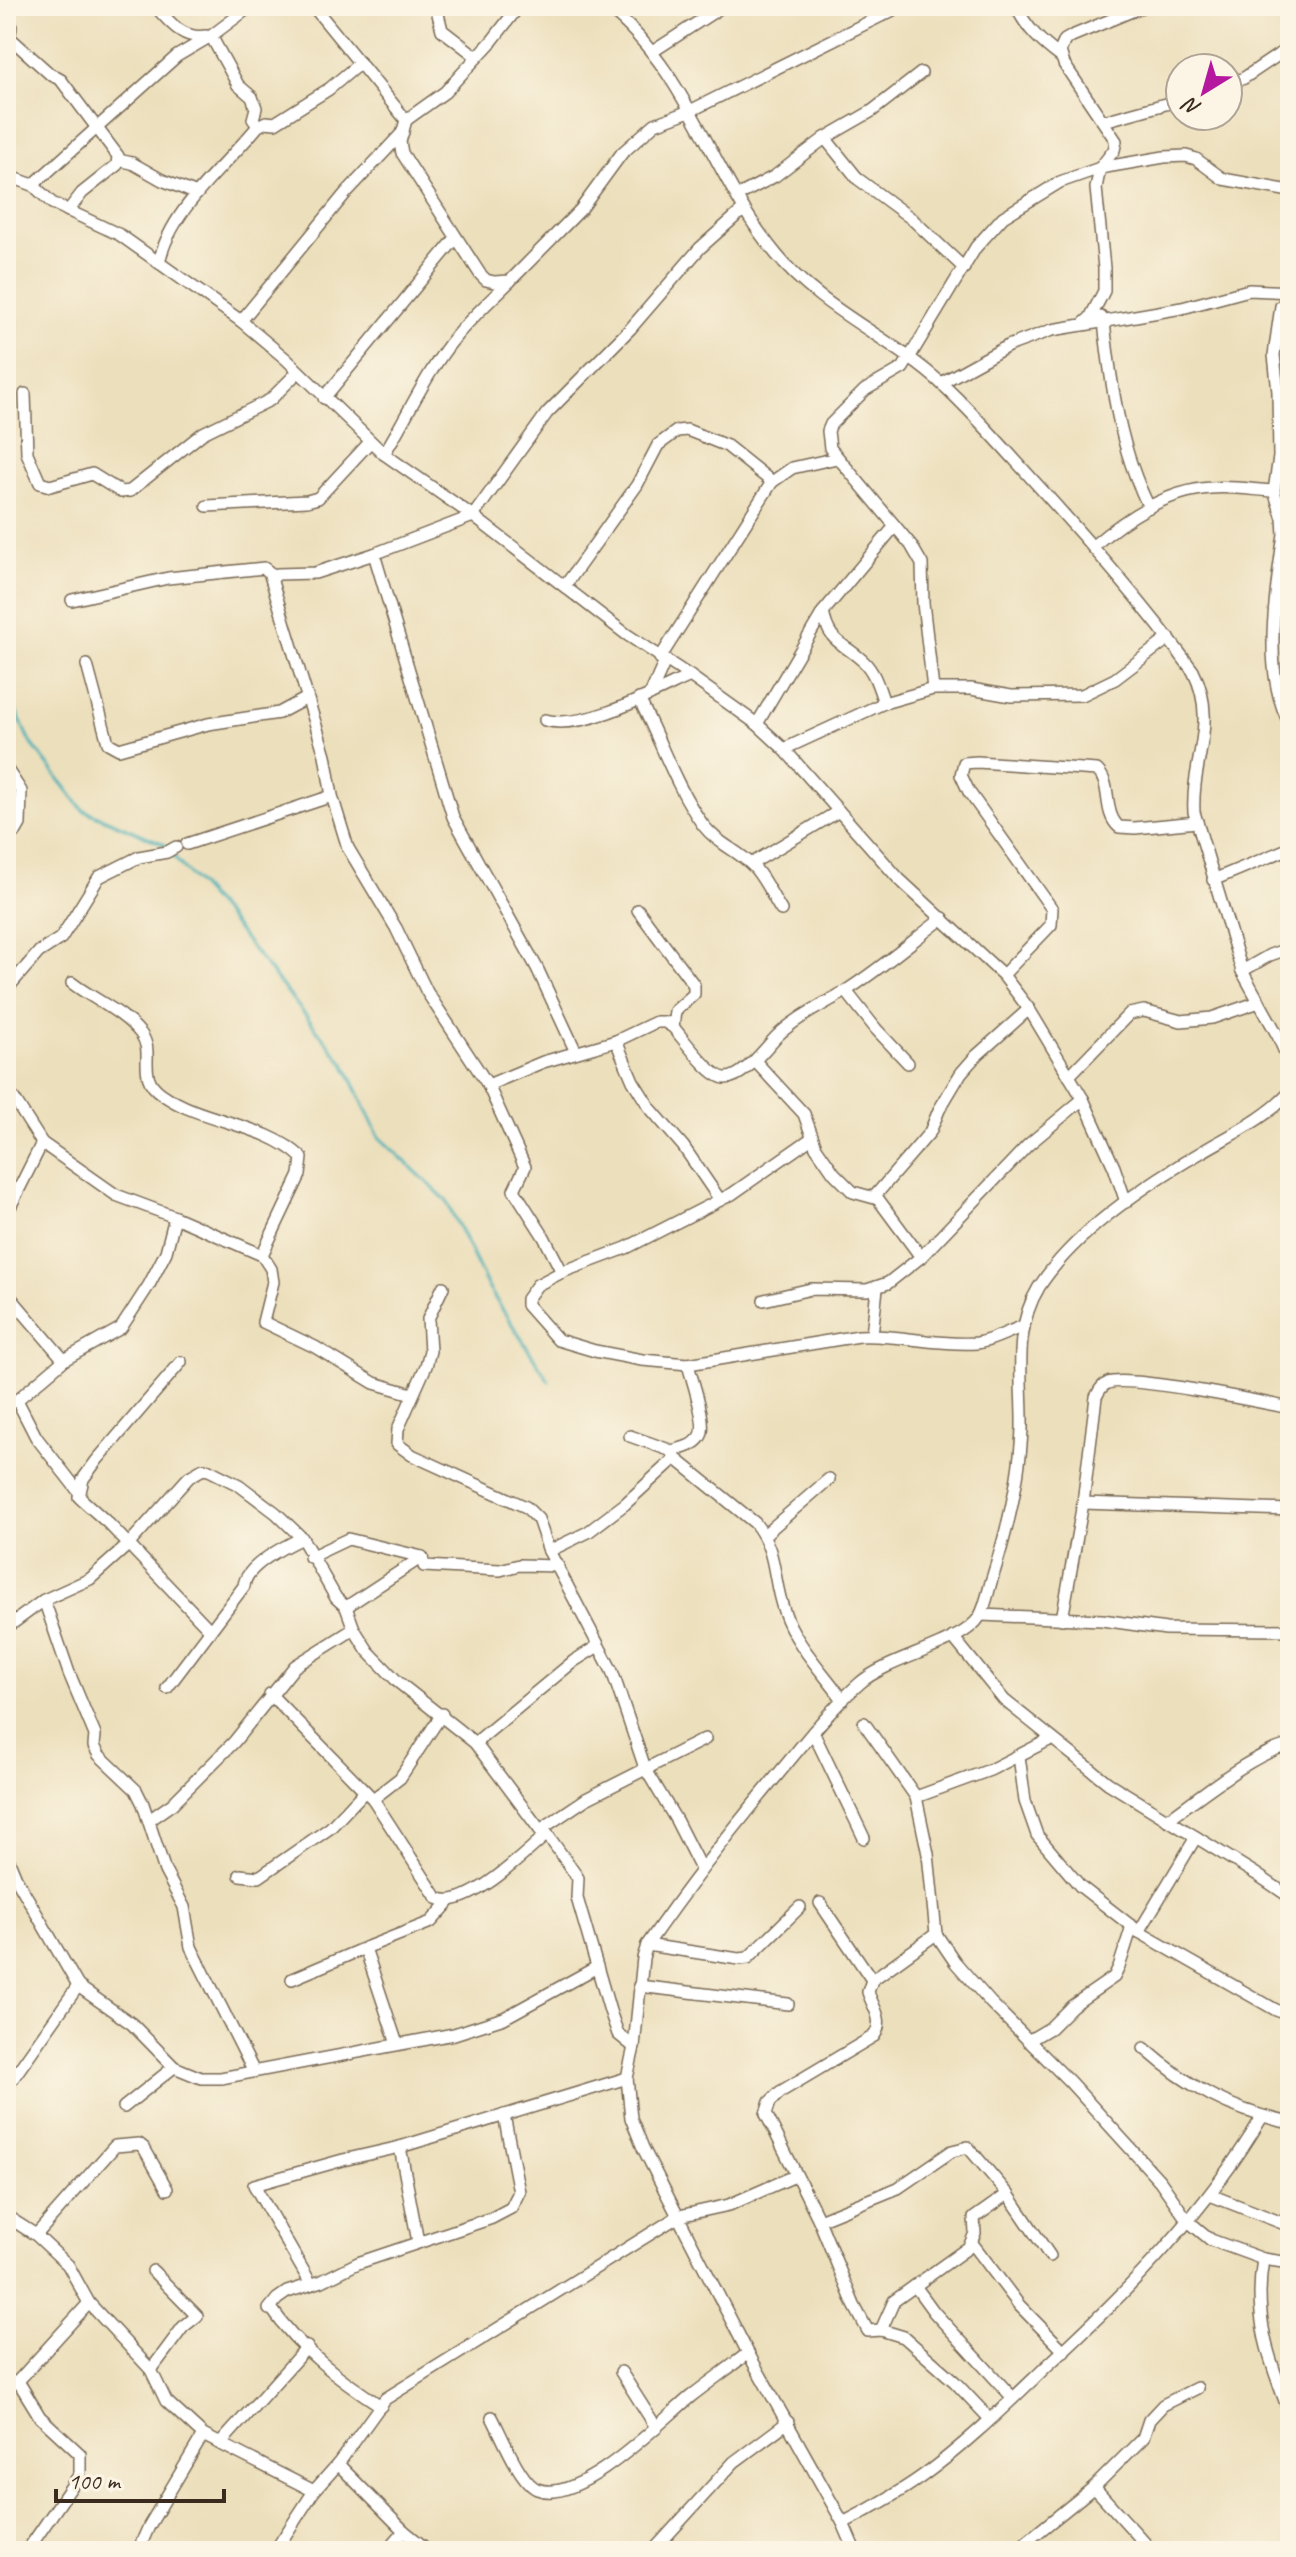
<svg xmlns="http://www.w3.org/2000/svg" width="1296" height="2557" viewBox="0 0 1296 2557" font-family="Caveat,sans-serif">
	<rect width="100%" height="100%" fill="#fcf5e5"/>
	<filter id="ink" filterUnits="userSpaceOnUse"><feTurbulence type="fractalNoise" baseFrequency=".0125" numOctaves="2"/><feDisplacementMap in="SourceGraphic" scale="16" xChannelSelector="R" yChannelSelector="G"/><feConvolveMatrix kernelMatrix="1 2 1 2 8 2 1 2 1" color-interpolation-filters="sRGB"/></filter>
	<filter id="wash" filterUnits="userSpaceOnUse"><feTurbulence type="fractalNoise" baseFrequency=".006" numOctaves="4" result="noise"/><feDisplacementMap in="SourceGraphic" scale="32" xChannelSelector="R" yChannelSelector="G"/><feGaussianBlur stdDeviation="1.8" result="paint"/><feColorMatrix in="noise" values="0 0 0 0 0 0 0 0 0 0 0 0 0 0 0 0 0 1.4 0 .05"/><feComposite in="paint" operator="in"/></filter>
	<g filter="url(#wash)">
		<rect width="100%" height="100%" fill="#ecdfbc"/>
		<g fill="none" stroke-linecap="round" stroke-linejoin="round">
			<g stroke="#3eafb6" stroke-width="3">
				<path d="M6,337L12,338L6,378"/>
				<path d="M6,689L29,740L83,810L164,844L167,849"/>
				<path d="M172,855L231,922L345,1065L379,1137L446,1200L489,1289L549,1381"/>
			</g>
		</g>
	</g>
	<g filter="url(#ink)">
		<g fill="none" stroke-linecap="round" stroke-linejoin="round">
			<defs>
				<g id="minor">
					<path d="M155,6C170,22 182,40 206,36"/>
					<path d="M313,6L406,120"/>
					<path d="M436,6L442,30L477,57"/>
					<path d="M519,6L492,41L445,92L406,120L400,142L402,153L480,274L486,280L494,282L510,281L581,209L622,153L655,124L692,110L901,6"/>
					<path d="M606,6C690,72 711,176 776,254C820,309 891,337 942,384C978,417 1009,454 1042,490C1095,549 1146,607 1193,671C1219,721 1191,761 1194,812L1242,971L1278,1036L1290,1064"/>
					<path d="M1016,6C1026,28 1042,43 1061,57"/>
					<path d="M6,14C12,21 13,32 6,39"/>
					<path d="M211,36L238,85L252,97L256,108L253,119L258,126"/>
					<path d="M9,37L50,74L61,80L118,156L117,165L82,193L68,211"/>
					<path d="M652,52L723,6"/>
					<path d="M1228,84L1244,78L1290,47"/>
					<path d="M1104,121L1180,100"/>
					<path d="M825,138L858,179L912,219L964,268"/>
					<path d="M118,160L132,163L162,180L197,194"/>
					<path d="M6,175L33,185L52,203L120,235L241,321L286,359L384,454L473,516L626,634L690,676L757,724L784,749L899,879L1003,975L1029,1009L1083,1099L1114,1167L1126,1202"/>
					<path d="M33,185L177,56L211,36L251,6"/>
					<path d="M737,196L775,176L825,138L872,111L921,73"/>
					<path d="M159,263C170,209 224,168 258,126L266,122L275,123L329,89L360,63"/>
					<path d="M1290,297L1281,306L1274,355L1278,392L1279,457L1274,491L1283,518L1284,534C1276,591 1261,672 1290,724"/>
					<path d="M1101,317L1104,322C1111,385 1120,450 1149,507"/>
					<path d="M241,321L345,194L403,132"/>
					<path d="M1083,325L1182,308L1249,290L1290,292"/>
					<path d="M941,383L1008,346L1052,330L1082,325L1090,318L1104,291V268L1096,188L1100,168L1114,150L1116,141L1064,64L1060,51L1065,40L1072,36L1144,6"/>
					<path d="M25,394L27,453L40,483L50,486L92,474L121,492L130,491L203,433L270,400L298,372"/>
					<path d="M324,398L455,239"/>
					<path d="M384,454C408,415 427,371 457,335C473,316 492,299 510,281"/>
					<path d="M207,506L307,501L318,498L370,442"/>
					<path d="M1093,546C1126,518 1166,491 1211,488C1231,486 1254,490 1274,491"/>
					<path d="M374,554L453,817L537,968L576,1052"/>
					<path d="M273,578L277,574L315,573L374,554L473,516L547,413L631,328L700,248L744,209"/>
					<path d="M565,586L637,485L658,445L677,431L687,430L727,446L772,482"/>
					<path d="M72,600L168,578L264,568L269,572L325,755L332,796L348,848L396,928L427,992L488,1085L525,1167L514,1190L544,1237L562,1272"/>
					<path d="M823,612C829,644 843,642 863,661C875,672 879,689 884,703"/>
					<path d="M660,658L772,482L792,468L837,458"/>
					<path d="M87,665L108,743L119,749L208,724L279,713L307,698"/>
					<path d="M933,689L923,603L922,564L911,545L830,448L828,431L831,424L865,390L903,368L976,247L1003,217L1060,182L1100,168L1164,157L1186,156L1196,159L1223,179L1290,191"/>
					<path d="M650,695L665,661"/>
					<path d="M639,699C661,741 675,786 703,825C718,844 735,849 751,864C763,875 772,896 781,910"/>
					<path d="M545,720C584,731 653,693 690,676"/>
					<path d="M757,724L823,612L895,526"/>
					<path d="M784,749L884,703L933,689H971L1011,696L1082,695L1115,679L1169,638"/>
					<path d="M6,768L21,791L20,824L16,831L6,836"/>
					<path d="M187,844L332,796"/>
					<path d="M751,864L839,811"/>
					<path d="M1213,880L1290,848"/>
					<path d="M638,910L694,985V994L675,1011L673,1027"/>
					<path d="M1242,971L1270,955L1290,948"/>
					<path d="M1003,975L1051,925L1052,909L969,792L961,775L964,763L977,762L1097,770C1113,785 1102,812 1119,827L1135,828L1197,822"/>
					<path d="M72,983C94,1000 123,1011 141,1034C156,1054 135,1076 162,1094C204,1124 264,1122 302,1158L300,1175L262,1255"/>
					<path d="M6,990L39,952L61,938L99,877L139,857L167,852L176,847"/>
					<path d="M846,991L876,1029L908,1063"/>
					<path d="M616,1041L633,1081L650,1108L683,1146L720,1200"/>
					<path d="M755,1061L804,1114L816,1147L834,1173L853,1192L878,1199L921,1257"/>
					<path d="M1069,1076L1129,1014L1144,1011L1181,1021L1212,1018L1259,1002"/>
					<path d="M488,1085L543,1062L616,1041L656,1022H665L673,1027C683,1038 710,1077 725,1078C743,1079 766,1047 777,1036C797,1017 821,1006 844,992C879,970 911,942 943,918"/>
					<path d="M6,1091L14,1099L42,1143L116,1195L175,1217L262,1255L271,1269L273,1282L263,1322L315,1347L374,1383L412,1394"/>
					<path d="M6,1108L14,1099"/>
					<path d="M812,1138L732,1194L626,1248L562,1272L537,1285L527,1299V1305L558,1340L595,1351L642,1360L688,1364L859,1336C898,1334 937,1346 977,1343C992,1341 1009,1331 1024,1326"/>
					<path d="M874,1197L930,1132L939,1110L961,1073L975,1057L1029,1009"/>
					<path d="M6,1215L42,1143"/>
					<path d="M443,1287L428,1319L430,1351L426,1366L398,1429L397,1444L412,1455L526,1507L538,1519L549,1551L612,1671L645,1768L676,1820L701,1869"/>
					<path d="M6,1292L64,1360"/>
					<path d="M764,1300L811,1289L867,1290L888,1283L921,1257L1028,1145L1083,1099"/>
					<path d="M872,1335L877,1288"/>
					<path d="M181,1362L97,1460L83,1479L79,1497L109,1524L210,1630"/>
					<path d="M630,1436L672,1451"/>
					<path d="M675,1458L755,1523C778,1552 772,1579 784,1611C795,1644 823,1672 843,1700"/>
					<path d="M79,1492L36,1437L17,1400L64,1360L121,1328L149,1285L166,1252L175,1217"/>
					<path d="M1083,1503L1290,1510"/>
					<path d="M764,1535L829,1479"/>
					<path d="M549,1551L588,1532L625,1504L675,1458L672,1451C682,1448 694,1446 700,1437C709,1426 691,1378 688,1364"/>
					<path d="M310,1557L348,1539L422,1557"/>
					<path d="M44,1600L69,1673L95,1735L94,1746L99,1755L136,1790L143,1804L165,1871L184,1907L191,1947L253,2070"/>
					<path d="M346,1607L422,1557L424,1566L500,1570L519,1565L558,1566"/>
					<path d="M981,1615L1102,1620L1166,1629L1290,1630"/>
					<path d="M1062,1619L1083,1503L1096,1397C1099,1391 1101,1386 1108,1383C1129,1375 1261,1402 1290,1408"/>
					<path d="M6,1628L44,1600L90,1579L128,1545L189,1477L203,1469L209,1470L239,1485L276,1513L302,1538L336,1598L346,1607L354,1629L368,1651L398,1682L475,1743L540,1830L547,1834L578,1878L577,1898L610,2011L618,2034L634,2047"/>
					<path d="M953,1637L1004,1700L1108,1783L1256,1874L1290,1897"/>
					<path d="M167,1688L244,1586C245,1566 285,1546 302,1538"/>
					<path d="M270,1694L373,1799L437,1898C466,1912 525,1853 547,1834"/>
					<path d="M864,1723L916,1797"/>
					<path d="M813,1732L864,1838"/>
					<path d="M1051,1739L990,1770L916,1797L928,1854L936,1934L955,1962L991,2003L1070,2082L1160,2181L1188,2221L1211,2240L1263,2259L1290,2263"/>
					<path d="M475,1743L574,1661L598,1646"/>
					<path d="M1019,1756L1025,1801L1037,1835L1080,1886L1139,1932L1276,2010L1290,2015"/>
					<path d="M373,1799L400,1778L442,1714"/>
					<path d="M149,1820L172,1804L234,1742L295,1666L354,1629"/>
					<path d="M1167,1820C1198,1798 1254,1752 1290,1745"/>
					<path d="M540,1830L586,1799L705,1739"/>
					<path d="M6,1854L16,1878L78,1986L132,2024L174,2067L201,2078H221L454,2034L504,2018L597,1967"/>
					<path d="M240,1875L259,1877L330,1828L365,1791"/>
					<path d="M820,1903L872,1980"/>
					<path d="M1139,1932L1196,1837"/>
					<path d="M936,1934L872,1980L868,1992C873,2008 885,2020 874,2036L780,2092L770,2102L766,2114L819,2220L854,2305L868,2331L881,2330L904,2337L955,2382L989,2418"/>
					<path d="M647,1945L739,1959L748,1958L800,1907"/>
					<path d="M365,1948L431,1922L449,1902"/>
					<path d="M292,1979L365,1948L397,2044"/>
					<path d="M639,1986L788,2004"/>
					<path d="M1028,2041L1050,2028L1072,2006L1114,1977L1119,1967L1132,1926"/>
					<path d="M1144,2048C1189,2088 1231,2110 1290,2123"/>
					<path d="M6,2088L78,1986"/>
					<path d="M124,2107L174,2067"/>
					<path d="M400,2147L418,2242"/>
					<path d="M1210,2195L1290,2226"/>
					<path d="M6,2216L36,2235L68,2265L89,2303L151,2370L166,2401L203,2435L314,2491"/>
					<path d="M819,2220L898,2188L952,2151L968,2147L1008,2194L1050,2256"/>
					<path d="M36,2235L115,2146L139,2144L144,2148L167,2189"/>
					<path d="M972,2243L1019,2305L1064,2351"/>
					<path d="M1263,2259C1253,2317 1269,2360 1290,2414"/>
					<path d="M311,2284L254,2185L343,2160L400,2147L627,2078"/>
					<path d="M915,2286L934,2312L1013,2398"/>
					<path d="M881,2330L894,2301L969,2247L975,2233L974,2218L1008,2194"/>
					<path d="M151,2370L183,2327L197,2316L153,2271"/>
					<path d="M621,2372L656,2427"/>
					<path d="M18,2381L40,2417L80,2454V2474L27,2551"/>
					<path d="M6,2387L18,2381L89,2303"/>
					<path d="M381,2406C341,2380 299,2349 272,2309H269L277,2299L287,2292L322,2281L358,2263L492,2218L511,2208L519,2192L504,2115"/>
					<path d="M492,2417C501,2434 520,2482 537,2489C579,2506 660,2422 690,2397C709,2382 729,2368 748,2353"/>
					<path d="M220,2444L307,2347"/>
					<path d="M338,2464L404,2531L429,2551"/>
					<path d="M1094,2487L1152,2551"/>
					<path d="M843,2523C870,2509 897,2494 921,2477C967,2444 1008,2403 1049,2364C1129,2290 1206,2212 1262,2117"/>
					<path d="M138,2551L149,2526L203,2435"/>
					<path d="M275,2551L314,2491L338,2464L385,2399L679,2216L729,2205L795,2176"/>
					<path d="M387,2551L404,2531"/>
					<path d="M653,2551L734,2462L788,2422"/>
					<path d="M855,2551L843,2523L748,2353L643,2148L631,2118L627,2078L634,2047L643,1958L647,1945C687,1887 730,1832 775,1778C802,1746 828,1711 860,1683C889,1657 963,1645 980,1616C985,1607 988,1593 991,1582C1007,1532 1020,1481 1022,1429C1023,1380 1012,1331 1039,1287C1074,1233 1145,1185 1200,1153C1230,1135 1267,1118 1290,1092"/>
					<path d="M1015,2551L1094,2487L1143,2438L1149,2420L1163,2405L1197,2388"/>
				</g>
			</defs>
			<use href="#minor" stroke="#796955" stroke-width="14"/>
			<use href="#minor" stroke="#fff" stroke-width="11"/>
		</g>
	</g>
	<rect width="1296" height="2557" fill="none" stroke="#fcf5e5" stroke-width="32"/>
	<g transform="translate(1204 92) rotate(217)"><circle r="38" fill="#fcf5e5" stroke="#afa495" stroke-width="2"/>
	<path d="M0-6L14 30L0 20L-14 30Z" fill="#b5179e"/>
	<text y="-12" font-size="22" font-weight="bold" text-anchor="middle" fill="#3b2a1e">N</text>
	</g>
	<path d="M56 2489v12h168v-12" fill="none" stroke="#3b2a1e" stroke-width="4"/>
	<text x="68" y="2489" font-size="24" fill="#3b2a1e" stroke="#fcf5e5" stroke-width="6" paint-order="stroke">100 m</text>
</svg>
